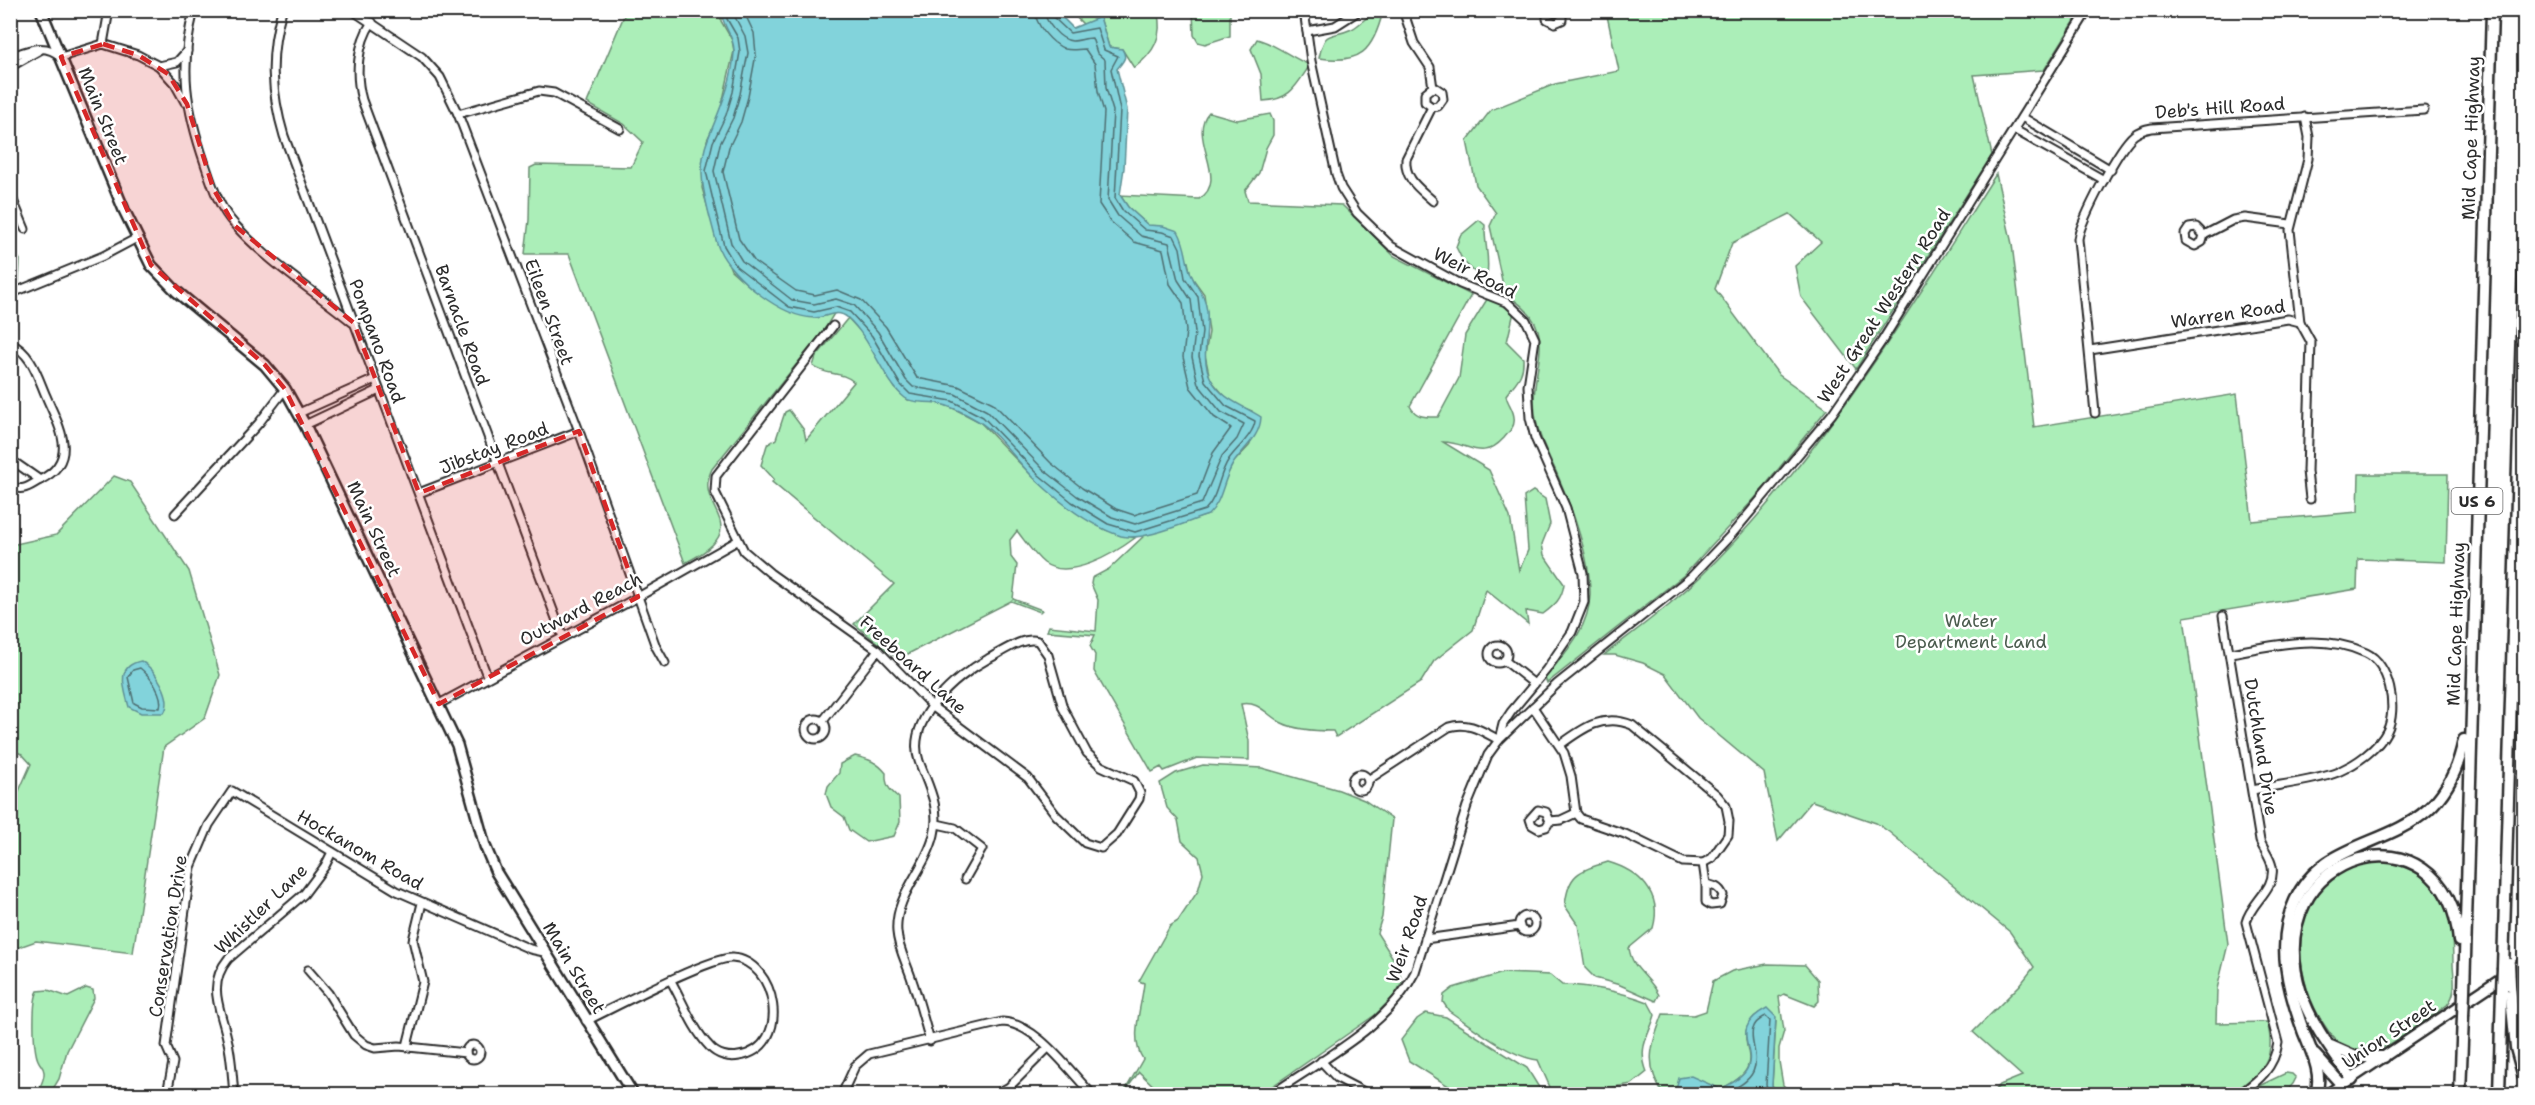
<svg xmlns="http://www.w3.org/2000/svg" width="2535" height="1105" viewBox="0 0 2535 1105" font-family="'Shantell Sans',sans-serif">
	<rect width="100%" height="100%" fill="#fff"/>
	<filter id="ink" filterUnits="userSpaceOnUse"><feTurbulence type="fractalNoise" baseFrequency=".0167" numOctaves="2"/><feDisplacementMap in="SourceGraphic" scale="12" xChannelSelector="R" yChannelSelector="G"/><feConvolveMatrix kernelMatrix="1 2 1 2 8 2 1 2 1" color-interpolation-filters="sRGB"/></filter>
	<g filter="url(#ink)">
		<g fill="#abeeb8" stroke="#6b8c72" stroke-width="1.5">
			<path d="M626,11H721V21L732,40L734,51L720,113L707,140L702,188L709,212L731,270L741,279L758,290L824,316L835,312L824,330L712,469C691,510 760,525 685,563L569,254H525L529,220L530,168L536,165L631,167L643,142L624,124L587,103Z"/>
			<path d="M1083,11H1157C1164,36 1154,53 1134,68L1122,49L1109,47L1100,17L1084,25L1077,18L1084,16Z"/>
			<path d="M1193,11H1230V36L1205,44L1198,42L1194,35Z"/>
			<path d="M1376,11H1383C1373,52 1360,64 1319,58C1325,28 1330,39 1352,29C1361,24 1367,16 1376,11Z"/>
			<path d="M1606,11H2081L2044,70L1974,75L1992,155L1856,369L1801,297L1795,266L1821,242L1790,214L1732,243L1715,289L1779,375L1827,409L1755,498L1684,575L1547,683L1545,678C1565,653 1589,629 1590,595C1591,560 1572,508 1558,476C1551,459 1541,443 1537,425C1523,369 1569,332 1505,294L1490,226L1496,213L1476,185L1467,141L1491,110L1555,84L1619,71Z"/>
			<path d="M1257,39C1276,44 1291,58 1310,65C1296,86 1290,100 1263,101L1261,74L1251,49Z"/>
			<path d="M1209,112L1237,120L1270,114L1273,121V135L1266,148L1259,173L1245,191L1248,201L1342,205L1394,256L1471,295L1410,406C1416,418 1426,417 1438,417L1459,378L1465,335L1489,296L1498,297L1514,312L1507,342L1523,358C1524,377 1516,381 1506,395C1507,404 1516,411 1514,422C1514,428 1508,433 1504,438C1481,463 1469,442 1443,442L1489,470L1510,517L1519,571L1528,550L1524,497L1533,491L1545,499L1550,524L1542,544L1544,555L1564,584C1562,599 1555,605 1543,614L1526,611L1528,624L1486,590L1473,630L1434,661L1421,682L1336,737L1333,731C1318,731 1296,730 1282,723C1266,715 1260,701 1241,704L1249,741V760L1197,758L1164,771L1161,767L1152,772L1094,671L1095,655L1090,646L1095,635L1047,631L1049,626L1096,631L1098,600L1091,584L1092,578L1109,569L1145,535L1208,515L1233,463L1249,446L1252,437V411L1230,402L1210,379L1205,355L1209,332L1204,294L1191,276L1188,262L1128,207L1120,195L1199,199C1231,180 1186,137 1209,112Z"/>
			<path d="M1996,174L2012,244L2034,427L2237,394L2252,521L2358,512L2359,474H2448L2446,562L2358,559L2357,589L2184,617L2228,944L2217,989L2216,1023L2267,1022C2278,1062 2260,1071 2232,1094H2047L2040,1089L2033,1094H1992L2000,1085L2022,1076L1973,1032L2020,985L2034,967L2010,932L1889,832L1876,823L1812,801L1778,841L1764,773L1698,718L1665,674L1643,663L1615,655H1604C1636,630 1670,606 1700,577C1820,459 1906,315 1996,174Z"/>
			<path d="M1479,220L1485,225C1484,242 1490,257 1487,275L1482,279L1463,261L1456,247L1460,236Z"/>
			<path d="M10,244L20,260L19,282L11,285Z"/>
			<path d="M848,318L867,339L895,388L908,400L935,402L951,407L980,422L1035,479L1069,507L1106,530L1135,538C1115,553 1069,581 1044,563C1033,554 1025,541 1017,531L1010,540L1011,557L1017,565L1013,599L1042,610L1040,612L1011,601L898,659L854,624L894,584L772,482L774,479L761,465L767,445L776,439L785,412L789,410L804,430L806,440L854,382C842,371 826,376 813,366L816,357Z"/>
			<path d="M114,476L130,482L189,571L220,675L205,718L164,747L133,953L36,941L11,950V804L19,791L31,764L22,754L11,750V545L56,535Z"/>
			<path d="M855,756C869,759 877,762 886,773C885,786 890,790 899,798L900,822L894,836L866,842L849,830L844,817L831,807L826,794L828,786L839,773L840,764Z"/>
			<path d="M1203,765L1262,768L1339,790L1364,800L1392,819L1382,917L1377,933L1398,966L1402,982L1395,995L1375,1015L1261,1094H1162L1139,1072L1123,1094L1143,1059C1129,1039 1142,1006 1144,983L1139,981L1170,926L1178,921L1198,891L1203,873L1199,857L1182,841L1178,820L1167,808L1160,783L1176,773Z"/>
			<path d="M2375,860C2442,870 2453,903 2453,965C2454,979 2457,994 2447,1005C2431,1016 2386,1051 2369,1053C2348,1055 2335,1042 2325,1026C2296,984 2286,911 2333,875C2345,866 2361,863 2375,860Z"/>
			<path d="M1608,862C1639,871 1663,893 1653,928L1629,948C1632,970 1649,975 1659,995L1656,1001L1620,985L1595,978L1585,968L1578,925L1565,906C1568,874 1578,871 1608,862Z"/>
			<path d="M1767,964L1805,965L1818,980L1819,1001L1814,1006L1784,994L1779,997L1784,1031L1779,1048V1061L1783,1085L1790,1092L1803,1094L1824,1087L1835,1094H1777L1772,1085L1776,1021L1759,1013C1722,1041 1780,1062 1720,1089L1706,1083L1675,1087V1094H1663C1644,1064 1651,1046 1663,1014L1694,1015L1706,1011L1713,981L1732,971Z"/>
			<path d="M2524,972V1064L2518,1028L2514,979Z"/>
			<path d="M1503,973L1550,975L1562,985C1589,985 1622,992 1648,1002L1655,1015C1649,1036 1637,1047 1647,1072L1632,1084L1602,1089L1590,1094H1553L1538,1060C1510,1057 1473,1027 1449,1011L1443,1002L1444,995L1453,988Z"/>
			<path d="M86,988L93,990L94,998L67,1051L59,1079L50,1094H37C39,1087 45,1080 44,1072C44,1067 40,1065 38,1060C33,1049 32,1001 38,991L48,990L68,997Z"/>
			<path d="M1426,1013L1446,1017L1527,1068L1543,1094H1461L1409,1061L1401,1040L1417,1019Z"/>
			<path d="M2286,1073L2292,1074L2296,1078C2288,1099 2267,1095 2249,1094L2259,1086Z"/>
		</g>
		<g fill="#82d3db" stroke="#5f9095" stroke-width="1.5">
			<path d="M1056,11L1073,28L1100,17L1109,47L1122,49C1128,58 1123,61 1117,69L1127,109L1124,168L1120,195L1128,207L1148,225L1163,226L1178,231C1187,247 1185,259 1191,274C1197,290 1204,291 1207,311C1209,333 1200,359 1211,379C1222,400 1243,405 1261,417C1260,438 1243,448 1233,464C1222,482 1223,501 1208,515C1186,522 1143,542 1121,536C1090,526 1058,501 1035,479C1016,461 1000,435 978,421C965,413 951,406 936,403C927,401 913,404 905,398C884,382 872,340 848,318C837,308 826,318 814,318C781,317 732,278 719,249C715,239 713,228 710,218C703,190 697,167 708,139C719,110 732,84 734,53C735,37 722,26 721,11Z"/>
			<path d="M141,661C155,669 174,698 164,713H141L129,707C124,688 115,666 141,661Z"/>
			<path d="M1767,1008L1776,1017L1772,1085L1777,1094H1675L1679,1078L1691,1076L1720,1089C1785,1061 1714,1036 1767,1008Z"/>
		</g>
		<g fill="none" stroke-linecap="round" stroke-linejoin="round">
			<g stroke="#4e6e71" stroke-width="1.5">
				<path d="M727,10V19L738,38L740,52L733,92L726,115L713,142L706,171L724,246L736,266L789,307L814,312L836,307L850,312L872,336L900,384L910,394L952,401L983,417L1039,475L1072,502L1108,524L1135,532L1205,510C1219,496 1218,475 1229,459C1236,449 1254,434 1255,421L1226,406L1205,381L1199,356L1202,332L1198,297L1185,278L1180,248L1174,236L1162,232L1145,230L1123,211L1115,198L1120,110L1111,69L1118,56L1104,50L1097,28L1070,33L1053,17L1051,10"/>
				<path d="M734,10L735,17L745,36L748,53L740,94L733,118L720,144L714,171L731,243L742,261L792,300L814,304L836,299L854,305L878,332L906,380L913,387L955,394L987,411L1044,470L1077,496L1112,517L1135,524L1202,503L1222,456L1237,439L1244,424L1221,412L1198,384L1192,357L1195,332L1191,300L1178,280L1169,243L1141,236L1118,216L1108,200L1113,111L1106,88L1105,60L1097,53L1092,38C1085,38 1079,41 1072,41C1060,40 1045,22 1044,10"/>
				<path d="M743,10L754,33L756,54L748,97L741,122L729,147L723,172L739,239L755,262L796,291L815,295L837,290L861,300L886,327L917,378L958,386L993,403L1051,463L1082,488L1116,509L1134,515L1197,495L1213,453L1231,428L1214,417L1190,387L1183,357L1186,331L1183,303L1170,284L1163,250L1134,242L1111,222L1099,204L1104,112L1098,91L1095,64L1085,49C1078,49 1072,51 1065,49C1051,43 1035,25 1035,10"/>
				<path d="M140,668C150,676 164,695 160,708L142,707L134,703L128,677L133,670Z"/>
				<path d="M1721,1094C1790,1070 1727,1034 1766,1016L1770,1020L1766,1085L1770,1094"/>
			</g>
			<defs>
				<g id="minor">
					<path d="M194,10C179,69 186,108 205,164C212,185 219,208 235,225C269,263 313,290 352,322"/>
					<path d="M282,10C269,55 271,92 284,136L487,676"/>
					<path d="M352,10L422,57L440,77L458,114L579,431L656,647L665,663"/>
					<path d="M1304,10L1311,61L1336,174L1341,188L1357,213L1391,246L1460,284L1508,303L1526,320L1535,339L1528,386L1530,418L1535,438L1566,508L1583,573L1584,602L1572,632L1546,670L1511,712L1503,724L1499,740C1482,731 1468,721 1449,727L1368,780"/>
					<path d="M1403,10L1414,43L1430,67L1433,88"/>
					<path d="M1547,10V19L1555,23L1562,20V10"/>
					<path d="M372,22C357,44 355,75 362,100L563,637"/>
					<path d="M1307,31L1335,26L1360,10"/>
					<path d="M103,44L109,10"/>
					<path d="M10,57C29,50 45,42 61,57L103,44L138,55L159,66L177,62L187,51"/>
					<path d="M159,66L175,84L185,102"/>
					<path d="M10,67L40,50"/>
					<path d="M1432,107L1438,106L1443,99L1442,92L1436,88L1430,89L1425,93V102L1432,107L1406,159C1404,179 1420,189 1433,201"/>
					<path d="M458,114L539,91L554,93L620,129"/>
					<path d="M2022,117L2111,170"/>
					<path d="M2015,130L2104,180"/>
					<path d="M10,193L25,229"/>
					<path d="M2204,235L2196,227L2189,228L2185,234L2186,241L2195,246L2202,242L2204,235L2233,220L2245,218L2290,224"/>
					<path d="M10,294L103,256L137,238"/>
					<path d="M2300,322L2290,230L2308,159L2309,137L2305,117"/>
					<path d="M833,326L716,476L715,492L744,551L770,573L878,650L933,707L1028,778L1056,815L1085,843L1101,848L1117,834L1139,799L1140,793L1134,781L1101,766L1087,753L1063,708L1048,655L1038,641C1023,636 1002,652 988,659C956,676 905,720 919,761C928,786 941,807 934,835C926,869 894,896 897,932C898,948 907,964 912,980C919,1000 924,1021 930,1041"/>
					<path d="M10,343C32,354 37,375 46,396C58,425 81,460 40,480C29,486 24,492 10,486"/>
					<path d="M2090,350L2288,319L2300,322L2311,342L2307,471L2310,499"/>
					<path d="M299,413L375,379"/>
					<path d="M2095,413L2078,239C2081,219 2119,147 2134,135C2139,131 2146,129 2152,128L2424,110"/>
					<path d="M305,425L379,390"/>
					<path d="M10,465L17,464L40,480"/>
					<path d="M419,493L579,431"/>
					<path d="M175,514L259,423L285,389"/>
					<path d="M2223,616L2260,841C2263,849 2271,858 2272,867C2276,889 2251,902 2246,922L2278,1043C2274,1068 2259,1080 2240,1094"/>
					<circle cx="1498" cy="654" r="9"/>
					<path d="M2231,653C2274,645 2324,633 2366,653C2390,664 2398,709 2387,731C2378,749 2356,764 2338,772C2317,781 2276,785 2253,790"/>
					<path d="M1504,660L1533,683"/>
					<path d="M439,704L638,597L737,541"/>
					<path d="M1533,707L1564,753L1571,776L1576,813L1581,819L1625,834L1683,862L1703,863L1712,858L1728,835L1729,821L1726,806L1717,795L1632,725C1603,713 1583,728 1560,745"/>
					<circle cx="816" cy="729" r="10"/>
					<path d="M823,721L878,650"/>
					<circle cx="1360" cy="782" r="8"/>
					<path d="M1550,821L1546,827L1539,829L1532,825L1530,819L1538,810L1546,812L1550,821L1561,820L1576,813"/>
					<path d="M937,824L955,828L982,849L965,879"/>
					<path d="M1703,863L1706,884"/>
					<path d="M1706,884C1715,886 1719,887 1723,895L1720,904L1711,905L1706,902Z"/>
					<circle cx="1527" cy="924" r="8"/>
					<path d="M1425,939L1520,926"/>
					<path d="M308,970L328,993L354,1035L366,1045L375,1048L399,1046L466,1053"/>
					<path d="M586,1021C613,1008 710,957 732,958C776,960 794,1047 739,1056C729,1058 717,1055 710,1047C693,1030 683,1002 671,981"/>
					<circle cx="473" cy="1052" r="7"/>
					<path d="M407,1046L423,982L413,940L422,903"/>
					<path d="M1321,1061L1337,1078L1368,1094"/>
					<path d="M167,1094L173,1062L166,1046L191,867L209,825L232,791L397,891L530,949L544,952"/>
					<path d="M234,1094C232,1076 232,1056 227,1038C221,1009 206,986 228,959L304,894L325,866L332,852"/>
					<path d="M842,1094L855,1066L869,1054L1002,1022C1036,1023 1069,1071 1092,1094"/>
					<path d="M996,1094L1009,1087L1047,1049"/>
					<path d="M1272,1094C1322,1059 1387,1028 1415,972L1467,806L1488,755L1499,740L1557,684L1691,577L1732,534L1832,414L1882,341L2088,10"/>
				</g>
				<g id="major">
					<path d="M41,10L124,210L151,265L176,291L265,365L285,389L305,425L457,745L485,846L496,872L633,1094"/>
					<path d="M2328,1094L2524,963"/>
				</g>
				<g id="highway">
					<path d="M2503,968L2524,262"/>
					<path d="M2510,985L2516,1048L2524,1077"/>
					<path d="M2464,992L2492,10"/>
					<path d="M2331,1046L2356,1057H2384"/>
					<path d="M2315,1055L2342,1085"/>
					<path d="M2352,1079C2333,1052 2311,1024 2301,993C2255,847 2447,800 2459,941"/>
					<path d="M2316,1094C2323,1074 2312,1053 2304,1033C2289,992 2275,943 2295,901C2332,820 2440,861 2464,740"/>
					<path d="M2460,1094L2463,1016"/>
					<path d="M2499,1094L2502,990"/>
				</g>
			</defs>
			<use href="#minor" stroke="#2b2b2b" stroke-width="11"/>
			<use href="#major" stroke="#2b2b2b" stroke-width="14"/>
			<use href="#highway" stroke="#2b2b2b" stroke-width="15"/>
			<use href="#minor" stroke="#fff" stroke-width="7"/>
			<use href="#major" stroke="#fff" stroke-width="9"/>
			<use href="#highway" stroke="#fff" stroke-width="10"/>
			<defs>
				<g id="highway-bridge">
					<path d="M2509,964L2510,985"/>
					<path d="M2502,990L2503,968"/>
					<path d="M2463,1016L2464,992"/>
				</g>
			</defs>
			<use href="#highway-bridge" stroke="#2b2b2b" stroke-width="15" stroke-linecap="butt"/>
			<use href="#highway-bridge" stroke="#fff" stroke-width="10"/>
		</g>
	</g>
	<path fill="#d62828" fill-opacity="0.2" stroke="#d62828" stroke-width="4.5" stroke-dasharray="12 8" stroke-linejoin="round" d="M103,44L138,55L168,74L187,104L213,188L234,225L354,323L419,493L579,431L638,597L439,704L285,389L265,365L151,265L61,57Z"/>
	<g text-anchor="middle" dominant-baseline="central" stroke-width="5" stroke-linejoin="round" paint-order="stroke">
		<rect fill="#fff" stroke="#6b6b6b" stroke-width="1.5" x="2451.5" y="488" width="51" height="26" rx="4.5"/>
		<g font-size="16" font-weight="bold" fill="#2b2b2b">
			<text x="2477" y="501">US 6</text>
		</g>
		<g font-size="18" fill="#2b2b2b" stroke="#fff">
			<text transform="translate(2220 108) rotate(-4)">Deb's Hill Road</text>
			<text transform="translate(103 116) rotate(68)">Main Street</text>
			<text transform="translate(2471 138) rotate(-88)">Mid Cape Highway</text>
			<text transform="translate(1475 273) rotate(27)">Weir Road</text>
			<text transform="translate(1884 306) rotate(-57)">West Great Western Road</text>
			<text transform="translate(549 312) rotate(70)">Eileen Street</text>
			<text transform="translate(2228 314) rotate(-8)">Warren Road</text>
			<text transform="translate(462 325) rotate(70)">Barnacle Road</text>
			<text transform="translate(377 341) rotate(70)">Pompano Road</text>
			<text transform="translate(494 448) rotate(-21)">Jibstay Road</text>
			<text transform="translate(374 529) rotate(65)">Main Street</text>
			<text transform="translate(581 609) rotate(-28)">Outward Reach</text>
			<text transform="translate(2456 624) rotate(-88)">Mid Cape Highway</text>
			<text transform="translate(913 665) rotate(42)">Freeboard Lane</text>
			<text transform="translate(2261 747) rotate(81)">Dutchland Drive</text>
			<text transform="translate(360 850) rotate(30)">Hockanom Road</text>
			<text transform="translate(261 909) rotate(-44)">Whistler Lane</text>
			<text transform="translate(168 936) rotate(-81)">Conservation Drive</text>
			<text transform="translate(1407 939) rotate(-71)">Weir Road</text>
			<text transform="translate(574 968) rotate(59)">Main Street</text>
			<text transform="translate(2389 1034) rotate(-34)">Union Street</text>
		</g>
		<g font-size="18" fill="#4b5c4e" stroke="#fff">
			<text x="1971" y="621">Water<tspan x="1971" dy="21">Department Land</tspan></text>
		</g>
	</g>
	<rect width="2535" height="1105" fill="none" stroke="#fff" stroke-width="36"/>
	<rect x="18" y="18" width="2499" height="1069" fill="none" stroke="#2b2b2b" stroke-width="2" filter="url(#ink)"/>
</svg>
